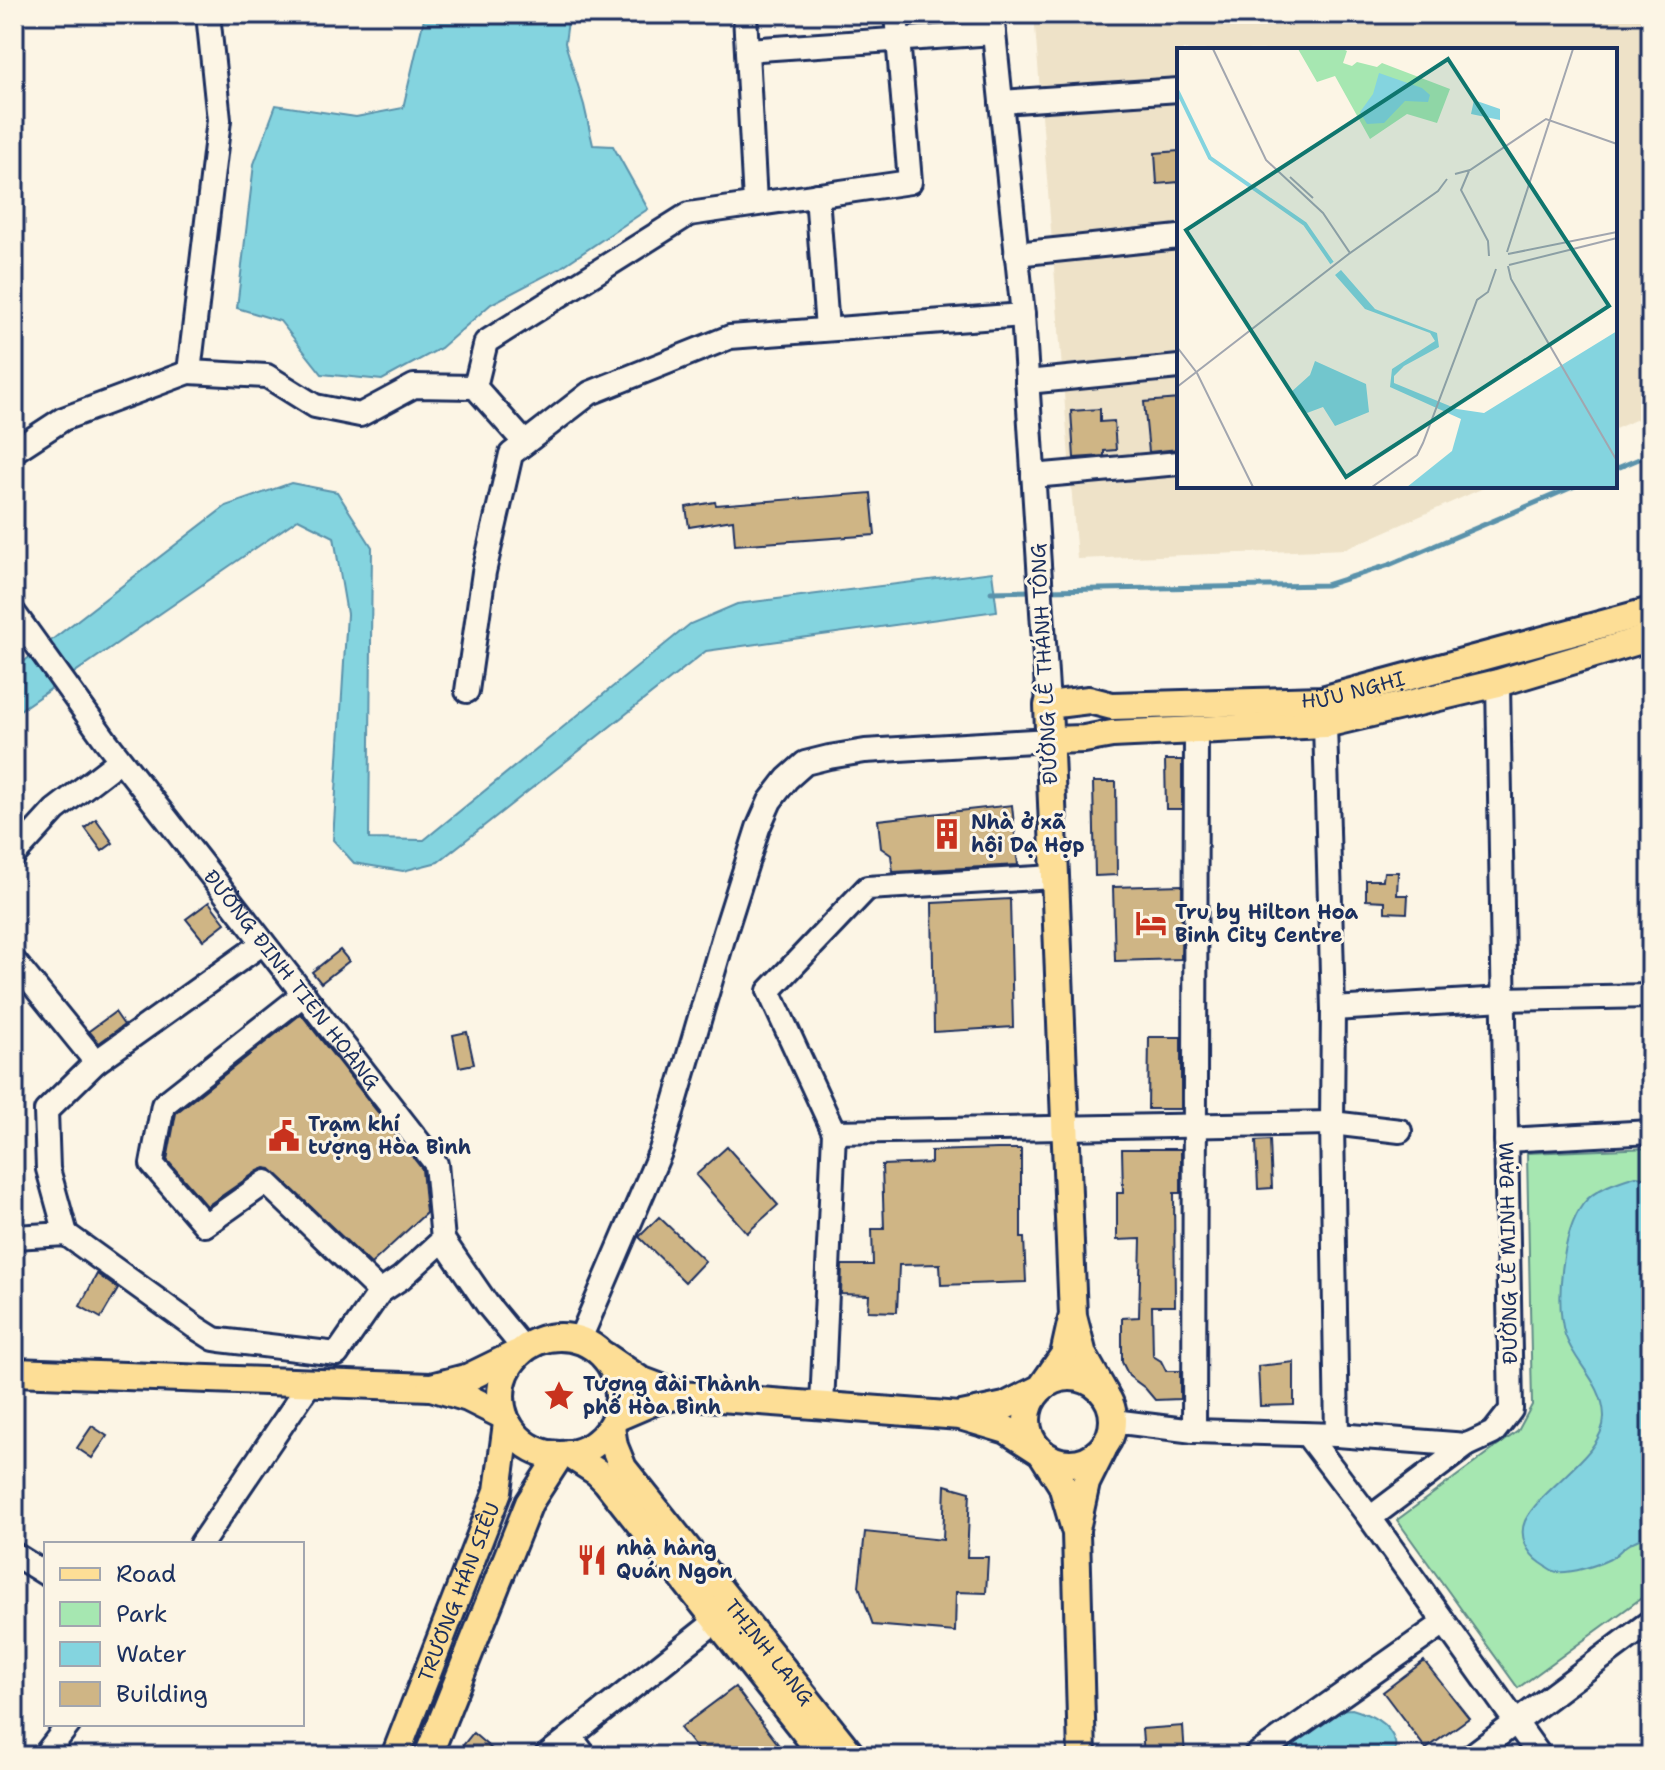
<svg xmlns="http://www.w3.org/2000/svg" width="1665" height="1770" viewBox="0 0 1665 1770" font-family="'Shantell Sans',sans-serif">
	<rect width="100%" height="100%" fill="#fcf5e5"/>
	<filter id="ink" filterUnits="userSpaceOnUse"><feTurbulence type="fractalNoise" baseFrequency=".0125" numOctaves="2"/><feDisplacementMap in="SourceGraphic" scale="16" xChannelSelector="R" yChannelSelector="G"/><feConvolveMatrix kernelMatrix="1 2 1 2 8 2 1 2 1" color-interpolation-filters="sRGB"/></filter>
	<g filter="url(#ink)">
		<path fill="#eee2c8" d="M1034,14H1651V413L1615,429V50H1179V486H1488L1346,549L1077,559Z"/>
		<path fill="#a6e7b1" stroke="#608b88" stroke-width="2" d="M1651,1148V1591L1518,1688L1397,1520L1518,1431L1532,1405L1527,1153Z"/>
		<g fill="#84d4df" stroke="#5a92ab" stroke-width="2">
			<path d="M425,14H569L565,43L584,105L593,145L613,146L648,209L560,268L491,304L441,348L382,380L322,374L280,321L237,308L254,164L276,105L356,117L403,108Z"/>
			<path d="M291,483L337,492L372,547L369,839L424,840L690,624L737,604L992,572L997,611L706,651L438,862L403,871L354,863L333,840L347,614L334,537L298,519L14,714V669L226,506Z"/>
			<path d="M1636,1176L1651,1178V1533C1644,1537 1636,1540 1629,1544C1622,1548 1617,1555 1610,1559C1598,1565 1570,1574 1557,1572C1551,1571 1546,1566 1541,1563C1528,1554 1518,1537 1525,1521C1541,1487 1605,1455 1604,1416C1603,1383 1575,1364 1565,1335C1555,1301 1562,1233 1583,1204C1594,1189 1619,1181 1636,1176Z"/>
			<path d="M1352,1709C1369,1714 1389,1722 1395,1742C1396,1746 1395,1751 1395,1756H1271L1337,1710Z"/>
		</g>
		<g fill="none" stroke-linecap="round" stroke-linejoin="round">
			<g stroke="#5a92ab" stroke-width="5">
				<path d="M1615,469L1651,454"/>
				<path d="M1047,590L1326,585L1389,565L1575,486"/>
				<path d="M991,592L1033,591"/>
			</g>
		</g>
		<g fill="#cfb585" stroke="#1b2f5e" stroke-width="2">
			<path d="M1179,151V182L1157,184L1155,153Z"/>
			<path d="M1179,399V449L1149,452L1144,402Z"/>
			<path d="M1100,409V422L1114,421L1116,450L1104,451V456L1074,458L1071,411Z"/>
			<path d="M871,493L875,535L735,545L733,520L689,527L686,507L715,502L716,505Z"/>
			<path d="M1165,760H1182V809H1166Z"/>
			<path d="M1093,782H1116L1117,875L1095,876Z"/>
			<path d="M1012,805L1018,865L893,872L891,855L881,848L878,820Z"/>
			<path d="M96,819L113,843L102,851L85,828Z"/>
			<path d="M1384,872H1398L1397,895H1408L1407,913L1385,912V901L1366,900V880H1383Z"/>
			<path d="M1182,885L1181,959L1115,961L1113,887Z"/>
			<path d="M1010,899L1013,1027L934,1032L932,903Z"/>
			<path d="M209,902L225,923L203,940L186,919Z"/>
			<path d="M340,950L349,961L321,983L312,972Z"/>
			<path d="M115,1012L124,1025L99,1043L89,1031Z"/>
			<path d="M301,1014L422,1169L426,1213L371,1264L271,1169L265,1168L258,1171L207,1206L167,1160L176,1113Z"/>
			<path d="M467,1032L474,1064L459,1067L453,1035Z"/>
			<path d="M1149,1037H1181V1109H1148Z"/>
			<path d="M1270,1140L1272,1188L1258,1189L1256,1141Z"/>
			<path d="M727,1147L778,1205L747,1233L696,1175Z"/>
			<path d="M997,1149H1021V1238H1024L1026,1282L941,1285L940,1264L899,1265L897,1312L868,1311L869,1295L841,1294L842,1265H873L872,1229H884L882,1165L931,1163V1151Z"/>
			<path d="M1122,1149H1181V1193H1174L1175,1306H1152L1153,1356L1161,1361L1166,1371H1180V1399L1155,1400L1145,1388L1129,1376L1122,1362V1318L1139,1317L1141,1239L1117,1240V1193H1123Z"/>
			<path d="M659,1217L705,1261L685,1282L639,1237Z"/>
			<path d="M97,1274L118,1289L101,1318L80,1306Z"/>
			<path d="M1294,1362V1405L1260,1406L1258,1366Z"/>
			<path d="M92,1426L107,1436L92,1458L77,1448Z"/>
			<path d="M945,1485L970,1492L967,1557H988L986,1593L956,1592L955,1632L873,1625L859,1586L865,1532L943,1540Z"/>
			<path d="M1424,1661L1469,1718L1426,1749L1383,1692Z"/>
			<path d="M735,1687L787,1756H702L680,1728Z"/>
			<path d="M1183,1726L1185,1756H1144L1142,1729Z"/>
			<path d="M473,1733L500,1756H470L461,1748Z"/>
		</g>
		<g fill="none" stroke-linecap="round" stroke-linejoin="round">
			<defs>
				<g id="minor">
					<path d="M745,14L755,203"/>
					<path d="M992,14L1023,315L1048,705"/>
					<path d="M747,50L994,33"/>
					<path d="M1001,102L1179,90"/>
					<path d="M817,195L827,329"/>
					<path d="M1016,254L1179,237"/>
					<path d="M189,372L267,376L315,406L360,415L414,386L475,387L525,443"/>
					<path d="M1027,382L1179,367"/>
					<path d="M475,387L486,342L689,214L910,182L896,14"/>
					<path d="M14,451L63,419L189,372L219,120L208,14"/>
					<path d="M1033,476L1179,463"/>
					<path id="s1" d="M14,613L106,741L436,1164L443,1240L487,1304L524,1349"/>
					<path d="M467,691L484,572L511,454L590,393L730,337L1023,315"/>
					<path d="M1325,724L1333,1009L1332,1123L1337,1435"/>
					<path d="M14,855L55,810L120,760"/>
					<path d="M1055,877L867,888L769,991L834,1132L1332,1123L1400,1131"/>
					<path d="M14,961L96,1062L263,943"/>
					<path d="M304,994L163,1105L152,1164L205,1225L266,1182L380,1292L401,1278L443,1240"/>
					<path d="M1333,1009L1504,999L1651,996"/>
					<path d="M1506,1140L1651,1132"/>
					<path d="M66,1234L48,1169L46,1111L96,1062"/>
					<path d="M14,1237L66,1234L195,1327L214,1339L220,1340L337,1354L380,1292"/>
					<path d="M580,1339L661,1150L725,932L758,828L770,801L787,779L805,763L829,757L865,751L1050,740"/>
					<path d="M822,1406L834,1132"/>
					<path d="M1113,1421L1194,1431L1337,1435L1467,1445L1493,1433L1511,1410L1498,683"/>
					<path d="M1194,1431L1196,729"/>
					<path d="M1307,1435L1370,1518L1540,1756"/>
					<path d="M1370,1518L1467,1445"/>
					<path d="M201,1544L310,1383"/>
					<path d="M14,1554L46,1574"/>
					<path d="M571,1737L585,1756"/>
					<path d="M44,1756L69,1724"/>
					<path d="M546,1756L716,1621"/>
					<path d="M1255,1756L1444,1623"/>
					<path d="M1471,1756L1651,1621"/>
				</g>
				<g id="major">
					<path d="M1050,740L1084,739L1112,734L1325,724L1498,683L1651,637"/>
					<circle cx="560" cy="1396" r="59"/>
					<path d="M605,1356L640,1380L680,1395L960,1416L1007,1430L1041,1452L1062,1485L1076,1533L1082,1756"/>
					<path d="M14,1372L431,1387L468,1398L504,1416"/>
					<circle cx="1070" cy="1420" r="43"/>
					<path d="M431,1387L469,1377L516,1354"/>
					<path id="s2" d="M1105,1394L1083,1355L1073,1316L1048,705L1089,700L1112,706L1322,700L1651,611"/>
					<path d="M962,1415L1005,1406L1041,1388L1064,1355L1072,1319"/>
					<path d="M615,1418L657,1400L680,1395"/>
					<path id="s3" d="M611,1427L614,1446L623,1468L852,1756"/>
					<path d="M569,1454L597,1472L606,1481L824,1756"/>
					<path d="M1076,1529L1086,1483L1103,1449"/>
					<path id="s4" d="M395,1756L498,1491L507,1423"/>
					<path d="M428,1756L529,1503L560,1455"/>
				</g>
			</defs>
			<use href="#minor" stroke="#1b2f5e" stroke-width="28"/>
			<use href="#major" stroke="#1b2f5e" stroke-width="32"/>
			<use href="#minor" stroke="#fcf5e5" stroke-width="22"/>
			<use href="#major" stroke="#fdde96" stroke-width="26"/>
		</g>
	</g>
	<defs>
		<symbol id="building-bare" viewBox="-9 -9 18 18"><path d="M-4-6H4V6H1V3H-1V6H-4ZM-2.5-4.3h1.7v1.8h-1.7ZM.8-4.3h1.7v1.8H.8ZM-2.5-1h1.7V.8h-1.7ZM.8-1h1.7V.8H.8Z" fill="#c8321e" stroke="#fcf5e5" stroke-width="2.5" paint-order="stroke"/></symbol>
		<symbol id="hotel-bare" viewBox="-9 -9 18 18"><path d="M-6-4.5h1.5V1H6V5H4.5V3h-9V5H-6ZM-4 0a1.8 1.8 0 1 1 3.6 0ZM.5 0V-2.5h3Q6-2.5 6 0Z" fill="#c8321e" stroke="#fcf5e5" stroke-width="2.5" paint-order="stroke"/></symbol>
		<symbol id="civic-bare" viewBox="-9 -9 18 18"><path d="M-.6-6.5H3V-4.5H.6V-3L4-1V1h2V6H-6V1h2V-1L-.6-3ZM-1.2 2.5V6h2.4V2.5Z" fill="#c8321e" stroke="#fcf5e5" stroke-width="2.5" paint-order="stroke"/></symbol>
		<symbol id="sight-bare" viewBox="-9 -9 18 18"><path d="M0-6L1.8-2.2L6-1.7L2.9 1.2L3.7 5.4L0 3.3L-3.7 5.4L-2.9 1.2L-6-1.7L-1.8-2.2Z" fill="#c8321e" stroke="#fcf5e5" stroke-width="2.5" paint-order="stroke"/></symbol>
		<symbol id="restaurant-bare" viewBox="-9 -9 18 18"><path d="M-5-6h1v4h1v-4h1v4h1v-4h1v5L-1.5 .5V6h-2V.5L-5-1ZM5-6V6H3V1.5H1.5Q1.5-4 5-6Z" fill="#c8321e" stroke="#fcf5e5" stroke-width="2.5" paint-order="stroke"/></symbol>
	</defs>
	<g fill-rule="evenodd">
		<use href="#building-bare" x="925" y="812" width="44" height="44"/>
		<use href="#hotel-bare" x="1129" y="901" width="44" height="44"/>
		<use href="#civic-bare" x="262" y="1114" width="44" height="44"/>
		<use href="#sight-bare" x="537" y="1374" width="44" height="44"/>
		<use href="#restaurant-bare" x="570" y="1538" width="44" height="44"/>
	</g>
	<g text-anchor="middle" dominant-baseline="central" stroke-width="6" stroke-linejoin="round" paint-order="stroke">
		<g font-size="20" fill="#1b2f5e" stroke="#fcf5e5">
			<text transform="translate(1044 664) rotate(-93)">ĐƯỜNG LÊ THÁNH TÔNG</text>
			<text stroke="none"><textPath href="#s2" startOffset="1004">HỮU NGHỊ</textPath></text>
			<text stroke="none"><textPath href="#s1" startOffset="460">ĐƯỜNG ĐINH TIÊN HOÀNG</textPath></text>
			<text transform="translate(1508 1253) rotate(-91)">ĐƯỜNG LÊ MINH ĐẠM</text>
			<text stroke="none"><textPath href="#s4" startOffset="176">TRƯƠNG HÁN SIÊU</textPath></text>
			<text stroke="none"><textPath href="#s3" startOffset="278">THỊNH LANG</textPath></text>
		</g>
		<g font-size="20" font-weight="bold" fill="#1b2f5e" stroke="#fcf5e5" text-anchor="start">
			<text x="971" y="822">Nhà ở xã<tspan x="971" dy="23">hội Dạ Hợp</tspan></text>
			<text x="1175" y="912">Tru by Hilton Hoa<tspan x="1175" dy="23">Binh City Centre</tspan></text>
			<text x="308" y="1124">Trạm khí<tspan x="308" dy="23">tượng Hòa Bình</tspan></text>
			<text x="583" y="1384">Tượng đài Thành<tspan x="583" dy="23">phố Hòa Bình</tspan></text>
			<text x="616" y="1548">nhà hàng<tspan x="616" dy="23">Quán Ngon</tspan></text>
		</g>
	</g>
	<g transform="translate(1177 48)">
		<rect width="440" height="440" fill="#fcf5e5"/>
		<path d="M121,1H166L170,3L166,15L175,18L180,14L200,19L205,15L273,41L260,75L230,66L193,91L158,28L140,34Z" fill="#a6e7b1"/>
		<path d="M202,25L245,40L253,47L251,54L228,53L207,75L190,76L183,64L196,46ZM297,52L323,61V72L294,66ZM164,222L198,261L260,285L262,299L227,318L217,328V335L280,361L307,365L440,283V439H230L275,403L284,371L213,339L215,321L258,293L253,285L188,261L158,227ZM138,313L189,336L192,364L158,378L146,359L130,365L122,360L113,345L133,327Z" fill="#84d4df"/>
		<path fill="none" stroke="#84d4df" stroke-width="4" d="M0,42L33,110L128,176L155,215"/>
		<path fill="none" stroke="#a2a6af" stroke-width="2" d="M36,1L89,112L146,165L173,205L261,143L270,131M292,123L284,142L311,193L312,208M278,126L293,122L369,71L440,96M113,129L136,150M330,204L396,1M331,206L440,184M332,217L440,190M331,218L334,231L440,413M0,299L20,325L76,439M0,339L173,205M195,439L240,407L246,395L300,252L311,244L319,221"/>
		<path fill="#0f766e" fill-opacity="0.15" stroke="#0f766e" stroke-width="4" d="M271,11L432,258L169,429L9,182Z"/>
		<rect width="440" height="440" fill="none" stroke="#1b2f5e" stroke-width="4"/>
	</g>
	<rect width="1665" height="1770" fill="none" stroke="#fcf5e5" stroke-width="48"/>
	<rect x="24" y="24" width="1617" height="1722" fill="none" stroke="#1b2f5e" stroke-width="3" filter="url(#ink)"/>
	<rect x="44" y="1542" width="260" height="184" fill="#fcf5e5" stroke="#a2a6af" stroke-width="2"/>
	<rect x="60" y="1568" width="40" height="12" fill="#fdde96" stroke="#a2a6af" stroke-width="2"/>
	<text x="116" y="1582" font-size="24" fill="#1b2f5e">Road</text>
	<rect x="60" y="1602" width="40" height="24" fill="#a6e7b1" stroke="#a2a6af" stroke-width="2"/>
	<text x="116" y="1622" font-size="24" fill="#1b2f5e">Park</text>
	<rect x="60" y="1642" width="40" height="24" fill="#84d4df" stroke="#a2a6af" stroke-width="2"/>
	<text x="116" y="1662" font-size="24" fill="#1b2f5e">Water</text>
	<rect x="60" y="1682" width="40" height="24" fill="#cfb585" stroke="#a2a6af" stroke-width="2"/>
	<text x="116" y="1702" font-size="24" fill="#1b2f5e">Building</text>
</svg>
